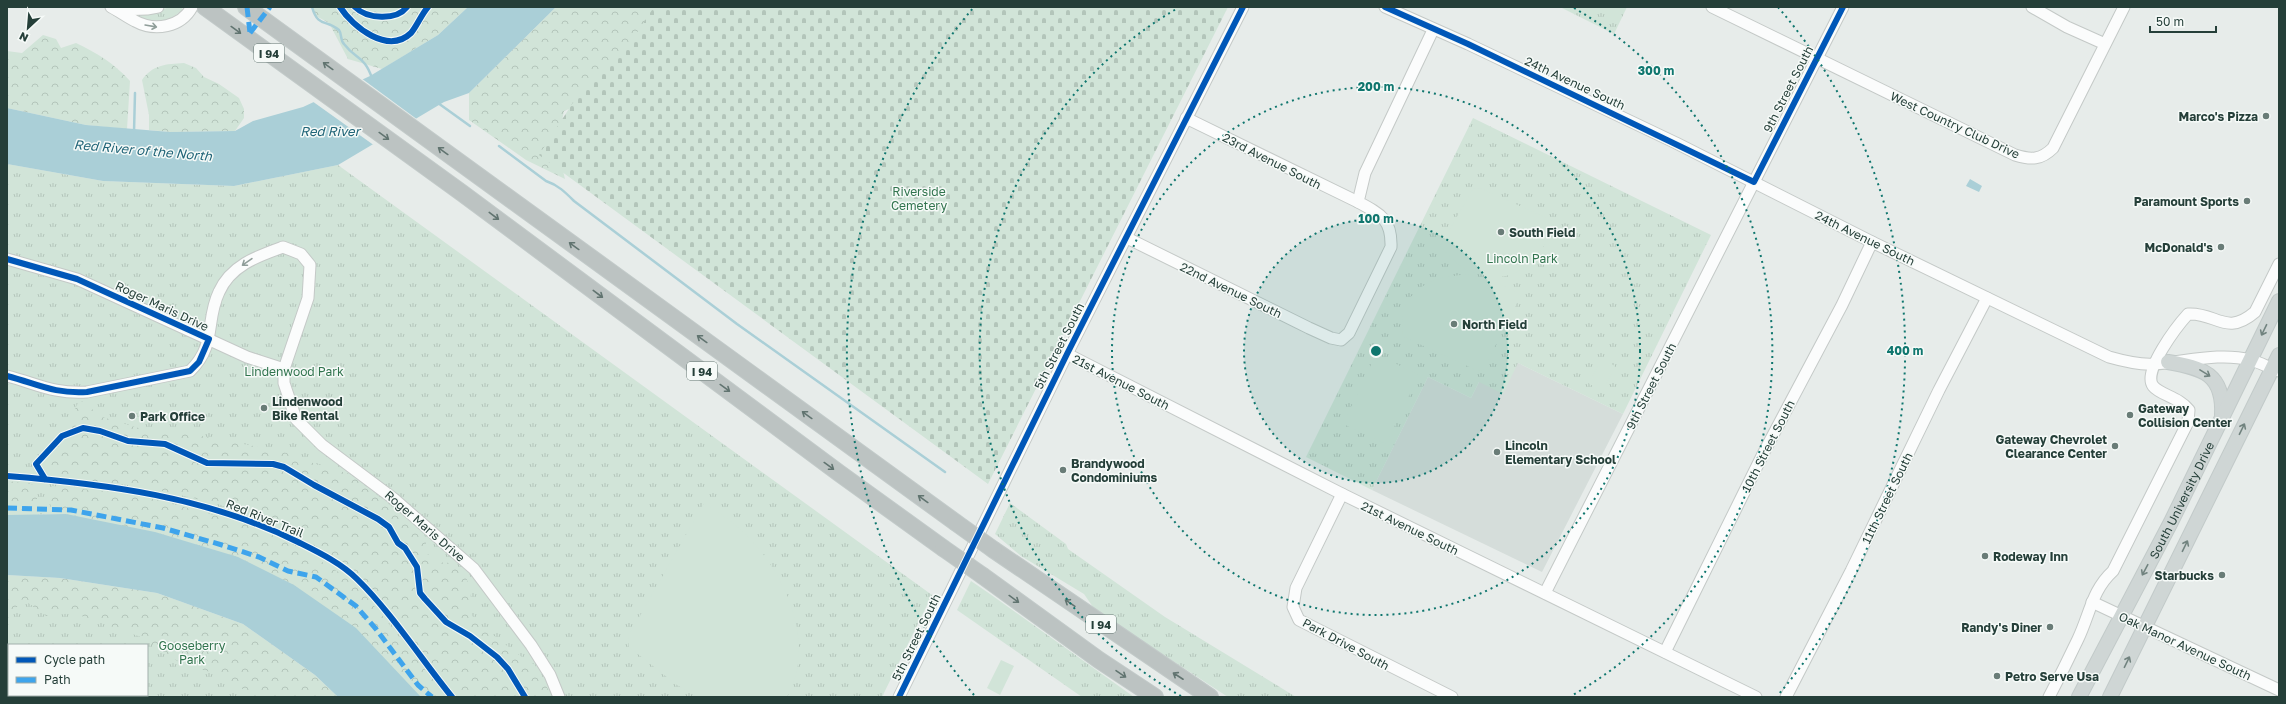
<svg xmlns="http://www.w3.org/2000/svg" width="2286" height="704" viewBox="0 0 2286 704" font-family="'Golos Text',sans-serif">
	<defs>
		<pattern id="grass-tufts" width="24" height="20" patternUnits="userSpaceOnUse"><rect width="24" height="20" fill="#d1e4d8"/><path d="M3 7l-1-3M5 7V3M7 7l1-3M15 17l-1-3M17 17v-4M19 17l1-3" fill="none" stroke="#b3c5ba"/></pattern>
		<pattern id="forest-crowns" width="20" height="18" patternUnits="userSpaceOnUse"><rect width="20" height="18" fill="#d1e4d8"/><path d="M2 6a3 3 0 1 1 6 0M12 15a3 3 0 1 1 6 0" fill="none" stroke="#b3c5ba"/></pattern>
		<pattern id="cemetery-stones" width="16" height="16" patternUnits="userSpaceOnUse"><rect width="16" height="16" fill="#d1e4d8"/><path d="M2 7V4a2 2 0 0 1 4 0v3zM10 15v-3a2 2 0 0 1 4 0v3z" fill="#b3c5ba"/></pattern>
	</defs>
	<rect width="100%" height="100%" fill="#e7ecea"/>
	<path fill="#d5ddda" d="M1518,363L1623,414L1542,572L1372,490L1428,377L1471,398L1479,382Z"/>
	<g fill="url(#grass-tufts)" fill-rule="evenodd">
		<path d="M170,7H180L183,9C167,25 154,22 135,16V13H150Z"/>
		<path d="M1560,7H1627L1614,34Z"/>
		<path d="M1473,118L1711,235L1623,414L1518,363L1503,394L1479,382L1471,398L1428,377L1372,490L1306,457Z"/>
		<path d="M7,164L103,181L234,186L338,165L932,595L882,697H421L419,694L66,514L7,515Z"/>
		<path d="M1010,503L1066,544L1068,549L1165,617L1296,697H1228L1095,610L1084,594L1021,556L995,534Z"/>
		<path d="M7,575L338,697H7ZM9,645H147V695H9Z"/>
		<path d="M971,581L990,594L1134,697H1082L957,610Z"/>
	</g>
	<g fill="url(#forest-crowns)">
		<path d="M311,7H468L438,35L382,69L348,59L329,23L316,16Z"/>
		<path d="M556,7H710L609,93L564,111C558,139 558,150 565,179L526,160L469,120V93Z"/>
		<path d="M43,35L56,39L61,48L76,43C97,53 114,63 130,81L127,129L86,125L7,108V51L22,53Z"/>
		<path d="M184,63L196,68L204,77L219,84L239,98L244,109V118L235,131L170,132L149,130V115L142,80C152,65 166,64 184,63Z"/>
		<path d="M79,401L85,402L99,416L148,431L186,433L284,452L313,463L350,474L417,526L426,538V552L433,562L451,563L465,575L471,590L470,612L476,622L523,658L535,665L552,697H457L359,574L313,544L276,526L218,504L146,487L64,478L51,474L43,464L44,457L70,434L68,423Z"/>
		<path d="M7,481L37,485V515H7Z"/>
		<path d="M52,486L130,494L157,500L225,518L261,530L296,546L353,581L380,613L447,697H421L294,585L238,557L155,532L66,514H52L50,502Z"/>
		<path d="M7,575L60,578L157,593L243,624L315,675L338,697H256L219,675L179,662L141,637L73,613L46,616L23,599L7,620Z"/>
	</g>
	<path fill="url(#cemetery-stones)" d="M654,7H1228L988,484L539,155L574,101L624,52Z"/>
	<g fill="#d1e4d8">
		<path d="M1480,188L1558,223C1542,253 1519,287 1480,274C1474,272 1467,271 1462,267C1454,262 1447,253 1440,246L1473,189Z"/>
		<path d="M1469,274L1498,283L1521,295L1483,370L1478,371L1402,336C1403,329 1401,318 1403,311C1415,281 1440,277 1469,274Z"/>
		<path d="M1376,354L1419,375L1386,444L1343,424Z"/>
		<path d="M1601,359L1615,366L1603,391L1589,384Z"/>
		<path d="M704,503C716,512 731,520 741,530C784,569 818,642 787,697H698L677,685L629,647L628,637Z"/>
		<path d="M1001,660L1014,666L1000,695L987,688Z"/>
	</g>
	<g fill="#aacfd7">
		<path d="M468,7H556L469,93L444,102L338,165L234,186L103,181L7,164V108L86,125L170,132L235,131L253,121L303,107L370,76L438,35Z"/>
		<path d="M1970,179L1982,186L1979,192L1966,186Z"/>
		<path d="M66,514L155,532L238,557L294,585L356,628L421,697H338L315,675L243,624L157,593L60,578L7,575V515Z"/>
	</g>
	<path fill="#e7ecea" d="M361,78L418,120L375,146L312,101Z"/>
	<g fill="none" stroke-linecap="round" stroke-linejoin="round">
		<g stroke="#aacfd7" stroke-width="2.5">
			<path d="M312,7C318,28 326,19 339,30C342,34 340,40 344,44C357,61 364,55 372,78"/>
			<path d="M438,103L470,126"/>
			<path d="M134,132L135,93"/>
			<path d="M499,146L546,181C558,185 565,192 574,201L737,324L945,472"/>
		</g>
		<defs>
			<g id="minor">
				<path d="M111,7C119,11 127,17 135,21C155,32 181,27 192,7"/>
				<path d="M1385,7L1468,44L1676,143L1872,242L2109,357C2123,361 2139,365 2154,364C2185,362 2220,352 2250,360C2260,362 2269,368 2279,371"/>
				<path d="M1712,7L2015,155C2031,160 2041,160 2053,148L2124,7"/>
				<path d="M2032,7L2067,27L2105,44"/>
				<path d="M117,10L147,9L158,7"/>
				<path d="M1186,118L1358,202"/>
				<path d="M1127,238L1309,328L1331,338L1341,340L1349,333L1391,247C1392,220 1381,214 1358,202L1365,173L1433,30"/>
				<path d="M7,259L77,279L247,357L284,369"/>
				<path d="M1067,354L1342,494L1756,697"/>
				<path d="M7,376C38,384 53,394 87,392L190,371C217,345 205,321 219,292C231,265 258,256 283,247L301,254L310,265L308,298L284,369V383L296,419L322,445L394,499L474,569L531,645L550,675L559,697"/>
				<path d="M1342,494L1296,588L1293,607L1299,620L1452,697"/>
				<path d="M1545,593L1843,7"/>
				<path d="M2092,602L2279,690"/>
				<path d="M1665,652L1763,454L1842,305L1872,242"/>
				<path d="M899,697L1067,354L1243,7"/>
				<path d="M1786,697L1851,571L1939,390L1987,298"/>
				<path d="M2049,697C2059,678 2069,658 2078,639C2090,614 2092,590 2113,571L2188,422L2189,410C2179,397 2160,395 2153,386C2142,371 2178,325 2188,314C2216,312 2226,337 2255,312L2279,264"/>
			</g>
			<g id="major">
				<path d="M2168,362C2203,368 2224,374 2222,415"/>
				<path id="s1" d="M2079,697L2171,522L2279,301"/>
				<path d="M2110,697L2279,355"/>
			</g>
			<g id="highway">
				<path d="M205,7L462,193L839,473L943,548"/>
				<path d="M246,7L955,522"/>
				<path d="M994,550L1210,697"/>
				<path d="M983,576L1099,660L1155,697"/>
			</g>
		</defs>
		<use href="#minor" stroke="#c4c9c7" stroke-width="13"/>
		<use href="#major" stroke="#c2cac9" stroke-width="16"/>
		<use href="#highway" stroke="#c2cac9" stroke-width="18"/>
		<use href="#minor" stroke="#fbfcfc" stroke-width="11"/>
		<use href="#major" stroke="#cfd6d5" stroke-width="14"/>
		<use href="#highway" stroke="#bcc3c2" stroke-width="16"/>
		<defs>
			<g id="highway-bridge">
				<path d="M955,522L994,550"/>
				<path d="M943,548L983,576"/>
			</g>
		</defs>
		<use href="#highway-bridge" stroke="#c2cac9" stroke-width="18" stroke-linecap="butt"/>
		<use href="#highway-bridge" stroke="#bcc3c2" stroke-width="16"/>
		<g stroke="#3ea4ec" stroke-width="5" stroke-dasharray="10 5" stroke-linecap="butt">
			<path d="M247,7L250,33"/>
			<path d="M250,33L270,7"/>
			<path d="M7,508L71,510L163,528L222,545L259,557L288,571L316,577L356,606L376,629L418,685L432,697"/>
		</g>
		<defs>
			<g id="cycleway">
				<path d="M340,7C353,27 388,55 411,33C417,26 421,15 428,7"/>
				<path d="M355,7C367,19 396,21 407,7"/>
				<path d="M1385,7L1468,44L1754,182L1843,7"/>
				<path d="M7,259L77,279L209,339L199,362L190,371L87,392C53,394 38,384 7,376"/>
				<path d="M7,476C107,484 207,497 298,542C318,552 341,563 357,579C390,611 422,660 452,697"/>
				<path d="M45,479L36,464L62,436L83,428L100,431L128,441L165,444L207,463L273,464L284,467L314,485L378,519L389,527L398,543L405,548L417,567L420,593L425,599L446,622L470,636L497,657L508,669L525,697"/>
				<path d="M899,697L1067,354L1243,7"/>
			</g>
		</defs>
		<use href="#cycleway" stroke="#f6faf8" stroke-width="8"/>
		<use href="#cycleway" stroke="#0057b8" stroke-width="6"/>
	</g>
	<defs><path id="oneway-shaft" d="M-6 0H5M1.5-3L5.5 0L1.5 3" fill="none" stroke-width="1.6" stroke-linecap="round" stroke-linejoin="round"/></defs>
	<g stroke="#909e9a">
		<use href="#oneway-shaft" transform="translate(151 26) rotate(10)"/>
		<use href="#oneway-shaft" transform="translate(247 262) rotate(145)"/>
	</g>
	<g stroke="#617470">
		<use href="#oneway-shaft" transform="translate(236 30) rotate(36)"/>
		<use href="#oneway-shaft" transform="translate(328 66) rotate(-144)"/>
		<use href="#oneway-shaft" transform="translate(384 136) rotate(36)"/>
		<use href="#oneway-shaft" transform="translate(443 151) rotate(-144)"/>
		<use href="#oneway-shaft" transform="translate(494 216) rotate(37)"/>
		<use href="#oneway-shaft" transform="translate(574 246) rotate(-144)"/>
		<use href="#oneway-shaft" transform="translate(598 294) rotate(37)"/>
		<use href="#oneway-shaft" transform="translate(702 339) rotate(-144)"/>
		<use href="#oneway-shaft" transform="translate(725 388) rotate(36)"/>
		<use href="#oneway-shaft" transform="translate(807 415) rotate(-144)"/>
		<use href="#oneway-shaft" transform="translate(829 466) rotate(36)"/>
		<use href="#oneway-shaft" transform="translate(923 499) rotate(-144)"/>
		<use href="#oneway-shaft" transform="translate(1014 599) rotate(36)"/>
		<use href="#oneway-shaft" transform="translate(1070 603) rotate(-146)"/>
		<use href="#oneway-shaft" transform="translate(1121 674) rotate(34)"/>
		<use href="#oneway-shaft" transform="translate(1178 676) rotate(-147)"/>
	</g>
	<g stroke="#71837f">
		<use href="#oneway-shaft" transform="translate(2264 330) rotate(116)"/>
		<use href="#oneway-shaft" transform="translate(2205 373) rotate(32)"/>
		<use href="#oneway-shaft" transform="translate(2242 429) rotate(-64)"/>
		<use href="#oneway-shaft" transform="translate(2185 546) rotate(-64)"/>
		<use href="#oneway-shaft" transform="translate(2145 570) rotate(118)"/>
		<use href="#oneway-shaft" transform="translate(2127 662) rotate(-64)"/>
	</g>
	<circle cx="1376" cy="351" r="132" fill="#0f766e" fill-opacity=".12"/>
	<g fill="none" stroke="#0f766e" stroke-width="2" stroke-dasharray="2 4">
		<circle cx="1376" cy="351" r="132"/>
		<circle cx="1376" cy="351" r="264"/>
		<path d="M1181 696A396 396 0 0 1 1178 8M1574 8A396 396 0 0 1 1571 696"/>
		<path d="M974 695A529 529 0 0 1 974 7M1778 7A529 529 0 0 1 1778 695"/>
	</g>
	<g fill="#697c77" stroke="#f6faf8" stroke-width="1.5">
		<circle cx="2266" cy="116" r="4"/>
		<circle cx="2247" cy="201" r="4"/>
		<circle cx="1501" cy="232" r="4"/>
		<circle cx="2221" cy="247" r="4"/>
		<circle cx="1454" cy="324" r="4"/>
		<circle cx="264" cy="408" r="4"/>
		<circle cx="2130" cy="415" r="4"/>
		<circle cx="132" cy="416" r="4"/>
		<circle cx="2115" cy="446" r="4"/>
		<circle cx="1497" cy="452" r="4"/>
		<circle cx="1063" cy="470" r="4"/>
		<circle cx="1985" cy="556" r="4"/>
		<circle cx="2222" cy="575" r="4"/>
		<circle cx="2050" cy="627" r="4"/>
		<circle cx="1997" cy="676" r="4"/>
	</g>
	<g text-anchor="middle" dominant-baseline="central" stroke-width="3" stroke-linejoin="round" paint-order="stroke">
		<g fill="#f6faf8" stroke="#647772" stroke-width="1">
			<rect x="254" y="44" width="30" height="18" rx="3"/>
			<rect x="687" y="362" width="30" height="18" rx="3"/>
			<rect x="1086" y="615" width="30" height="18" rx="3"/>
		</g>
		<g font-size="11" font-weight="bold" fill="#253f39">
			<text x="269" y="53">I 94</text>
			<text x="702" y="371">I 94</text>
			<text x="1101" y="624">I 94</text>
		</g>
		<g font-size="12" fill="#253f39" stroke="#f6faf8">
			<text transform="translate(1575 83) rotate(25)">24th Avenue South</text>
			<text transform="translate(1788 89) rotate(-63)">9th Street South</text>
			<text transform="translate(1955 125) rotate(25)">West Country Club Drive</text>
			<text transform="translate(1272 161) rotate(27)">23rd Avenue South</text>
			<text transform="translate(1865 238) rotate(26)">24th Avenue South</text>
			<text transform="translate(1231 290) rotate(26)">22nd Avenue South</text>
			<text transform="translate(162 306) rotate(25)">Roger Maris Drive</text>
			<text transform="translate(1059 346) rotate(-63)">5th Street South</text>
			<text transform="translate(1121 382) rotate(27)">21st Avenue South</text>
			<text transform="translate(1651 386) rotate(-63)">9th Street South</text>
			<text transform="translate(1768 446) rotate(-63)">10th Street South</text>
			<text transform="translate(1887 498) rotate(-64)">11th Street South</text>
			<text stroke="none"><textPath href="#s1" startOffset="222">South University Drive</textPath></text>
			<text transform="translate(265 518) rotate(22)">Red River Trail</text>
			<text transform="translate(425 526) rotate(41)">Roger Maris Drive</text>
			<text transform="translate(1410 528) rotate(26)">21st Avenue South</text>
			<text transform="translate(916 637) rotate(-64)">5th Street South</text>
			<text transform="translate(1346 644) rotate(28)">Park Drive South</text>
			<text transform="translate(2185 646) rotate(25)">Oak Manor Avenue South</text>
		</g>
		<g font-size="12" font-weight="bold" fill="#253f39" stroke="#f6faf8" text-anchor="start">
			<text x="2258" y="116" text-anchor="end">Marco's Pizza</text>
			<text x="2239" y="201" text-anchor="end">Paramount Sports</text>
			<text x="1509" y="232">South Field</text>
			<text x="2213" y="247" text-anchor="end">McDonald's</text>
			<text x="1462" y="324">North Field</text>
			<text x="272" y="401">Lindenwood<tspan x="272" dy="14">Bike Rental</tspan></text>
			<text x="2138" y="408">Gateway<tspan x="2138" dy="14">Collision Center</tspan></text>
			<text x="140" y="416">Park Office</text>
			<text x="2107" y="439" text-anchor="end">Gateway Chevrolet<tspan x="2107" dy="14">Clearance Center</tspan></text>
			<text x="1505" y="445">Lincoln<tspan x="1505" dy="14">Elementary School</tspan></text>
			<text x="1071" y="463">Brandywood<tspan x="1071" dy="14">Condominiums</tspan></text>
			<text x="1993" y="556">Rodeway Inn</text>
			<text x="2214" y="575" text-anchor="end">Starbucks</text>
			<text x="2042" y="627" text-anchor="end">Randy's Diner</text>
			<text x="2005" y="676">Petro Serve Usa</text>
		</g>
		<g font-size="12" fill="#31744e" stroke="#f6faf8">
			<text x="919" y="191">Riverside<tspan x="919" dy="14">Cemetery</tspan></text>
			<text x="1522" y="258">Lincoln Park</text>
			<text x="294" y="371">Lindenwood Park</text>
			<text x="192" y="645">Gooseberry<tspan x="192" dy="14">Park</tspan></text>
		</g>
		<g font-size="13" font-style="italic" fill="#216578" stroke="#f6faf8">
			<text x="330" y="131">Red River</text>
			<text transform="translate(143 150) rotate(5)">Red River of the North</text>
		</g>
	</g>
	<circle cx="1376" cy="351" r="6" fill="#0f766e" stroke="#f6faf8" stroke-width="2"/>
	<g font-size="12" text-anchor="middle" font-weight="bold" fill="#0f766e" stroke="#f6faf8" stroke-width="3" stroke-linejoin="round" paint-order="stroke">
		<text x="1656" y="75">300 m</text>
		<text x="1376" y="91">200 m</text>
		<text x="1376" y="223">100 m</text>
		<text x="1905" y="355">400 m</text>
	</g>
	<rect width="2286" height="704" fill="none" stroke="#253f39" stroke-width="16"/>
	<rect x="8" y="644" width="140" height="52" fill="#f6faf8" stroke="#a2afac"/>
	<rect x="16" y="657" width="20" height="6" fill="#0057b8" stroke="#a2afac"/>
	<text x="44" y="664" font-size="12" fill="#253f39">Cycle path</text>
	<rect x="16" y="677" width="20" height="6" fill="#3ea4ec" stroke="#a2afac"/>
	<text x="44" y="684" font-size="12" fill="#253f39">Path</text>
	<g transform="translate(28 28) rotate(206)" stroke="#f6faf8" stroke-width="3" paint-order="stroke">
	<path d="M0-3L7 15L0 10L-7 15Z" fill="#253f39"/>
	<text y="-6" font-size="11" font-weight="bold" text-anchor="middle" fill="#253f39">N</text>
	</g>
	<path d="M2150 26v6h66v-6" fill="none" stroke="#253f39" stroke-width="2"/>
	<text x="2156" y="26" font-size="12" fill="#253f39" stroke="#f6faf8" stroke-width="3" paint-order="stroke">50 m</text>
</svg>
